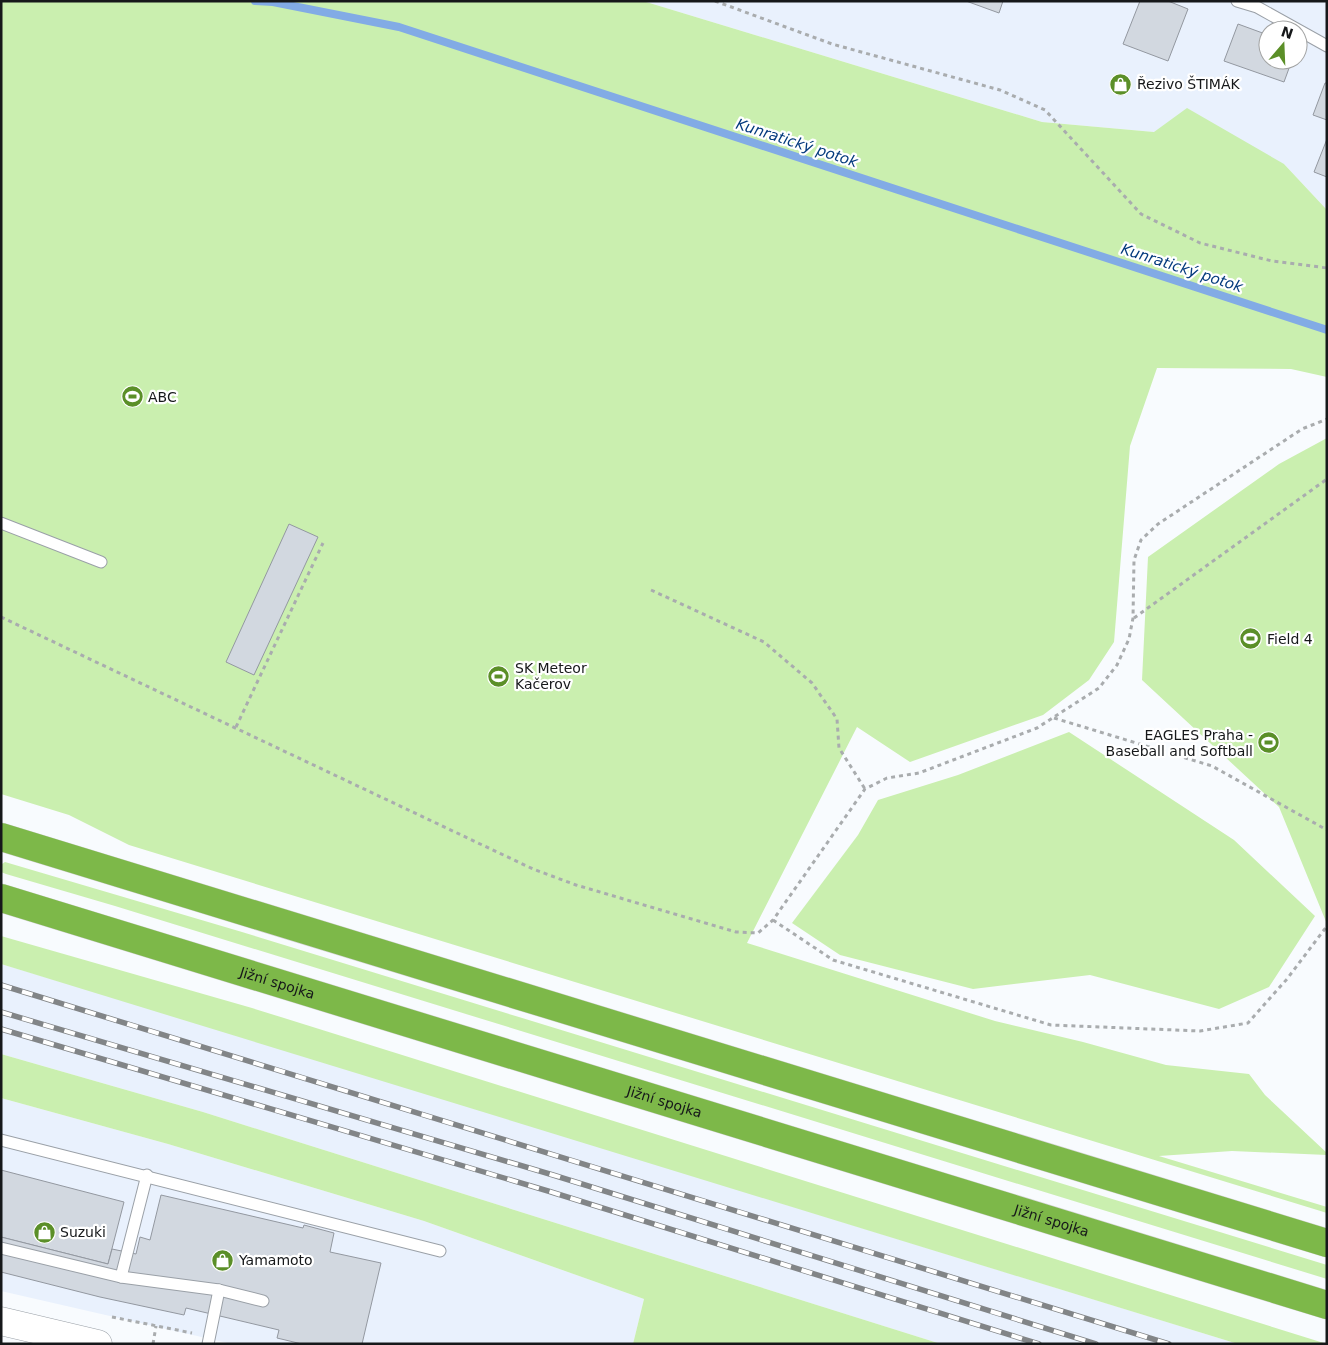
<svg xmlns="http://www.w3.org/2000/svg" width="1328" height="1345" viewBox="0 0 1328 1345" font-family="'DejaVu Sans',sans-serif">
	<rect width="100%" height="100%" fill="#f8fbfe"/>
	<g fill="#e9f1fd" fill-rule="evenodd">
		<path d="M643,1H1327V210L1284,164L1154,132L1042,122ZM1268,30H1298V60H1268Z"/>
		<path d="M1,964L149,1008L1238,1344H941L203,1112L1,1054Z"/>
		<path d="M1,1098L168,1144L424,1221L644,1299L633,1344H232L1,1291Z"/>
	</g>
	<g fill="#caefaf">
		<path d="M1,1H643L1042,122L1154,132L1187,108L1284,164L1327,210V377L1291,369L1157,368L1130,446L1114,642L1089,680L1043,715L910,762L857,727L747,943L995,1021L1083,1042L1166,1065L1249,1074L1265,1095L1327,1153V1155L1232,1151L1159,1156L1327,1207V1213L129,845L69,815L1,794Z"/>
		<path d="M1327,438V924L1279,807L1142,680L1148,557L1279,464Z"/>
		<path d="M1069,732L1234,840L1315,916L1269,987L1219,1009L1090,975L973,989L840,955L792,923L858,835L878,800L958,775Z"/>
		<path d="M5,862L242,932L1327,1265V1279L115,906L6,874L1,872L2,864Z"/>
		<path d="M1,936L252,1008L1327,1344H1238L1,964Z"/>
		<path d="M1,1054L203,1112L941,1344H633L644,1299L424,1221L168,1144L1,1098Z"/>
	</g>
	<g fill="none" stroke-linecap="round" stroke-linejoin="round">
		<path stroke="#82abe5" stroke-width="8" d="M255,1L273,2L399,27L1327,330"/>
	</g>
	<g fill="#d2d8e0" stroke="#9398a0">
		<path d="M966,1H1003L999,13Z"/>
		<path d="M1140,1H1168L1188,9L1168,61L1123,44Z"/>
		<path d="M1238,24L1268,35V60H1292L1284,82L1224,61Z"/>
		<path d="M1325,83H1327V120L1313,115Z"/>
		<path d="M1327,139V177L1314,172Z"/>
		<path d="M289,524L318,537L254,675L226,662Z"/>
		<path d="M1,1170L124,1202L108,1264L1,1237Z"/>
		<path d="M161,1195L303,1228L304,1225L334,1233L330,1252L381,1263L362,1344H302L277,1338L279,1330L186,1308L184,1315L100,1297L1,1272V1237L108,1264L112,1249L136,1254L140,1237L150,1240Z"/>
	</g>
	<g fill="none" stroke-linecap="round" stroke-linejoin="round">
		<defs>
			<g id="lane">
				<path d="M1237,1L1257,7L1327,46"/>
				<path d="M1,523L101,562"/>
				<path d="M1,1140L440,1251"/>
				<path d="M1,1248L121,1277L219,1290L263,1301"/>
				<path d="M121,1277L147,1175"/>
				<path d="M208,1344L219,1290"/>
			</g>
			<path id="secondary" d="M1,1321L98,1344"/>
			<g id="highway">
				<path d="M1,837L1327,1243"/>
				<path id="s1" d="M1,898L1327,1305"/>
			</g>
		</defs>
		<use href="#lane" stroke="#9aa0a7" stroke-width="13"/>
		<use href="#secondary" stroke="#9aa0a7" stroke-width="29"/>
		<use href="#highway" stroke="#d5d5d6" stroke-width="29"/>
		<g stroke="#a9acae" stroke-width="3" stroke-dasharray="4 4" stroke-linecap="butt">
			<path d="M715,1L832,44L1000,90L1045,110L1141,214L1200,243L1272,261L1327,268"/>
			<path d="M651,590L764,642L812,683L837,719L839,748L865,789"/>
			<path d="M1,617L533,869L576,885L736,932L758,933L773,920L865,789L887,778L919,773L1037,728L1099,688L1117,665L1129,639L1133,618L1134,560L1141,540L1158,524L1302,429L1327,419"/>
			<path d="M1134,618L1327,479"/>
			<path d="M1054,718L1212,766L1327,830"/>
			<path d="M236,727L323,543"/>
			<path d="M773,920L833,960L1051,1025L1200,1031L1248,1023L1287,979L1327,926"/>
			<path d="M112,1317L192,1333"/>
			<path d="M153,1344L156,1326"/>
		</g>
		<use href="#lane" stroke="#fff" stroke-width="11"/>
		<use href="#secondary" stroke="#fff" stroke-width="28"/>
		<use href="#highway" stroke="#7db849" stroke-width="28"/>
		<defs>
			<g id="rail">
				<path d="M1,985L1169,1344"/>
				<path d="M1,1012L553,1175L1096,1344"/>
				<path d="M1,1029L548,1191L1039,1344"/>
			</g>
		</defs>
		<use href="#rail" stroke="#828587" stroke-width="5.5"/>
		<use href="#rail" stroke="#fff" stroke-width="4" stroke-dasharray="11" stroke-linecap="butt"/>
	</g>
	<defs>
		<symbol id="shop-disc" viewBox="-11 -11 22 22"><circle r="9.5" fill="#5b8f28" stroke="#fff"/><path d="M-5-2.5h2.3a2.7 3.5 0 0 1 5.4 0H5L5.5 6h-11ZM-1.5-2.5h3a1.5 2.3 0 0 0-3 0Z" fill="#fff"/></symbol>
		<symbol id="stadium-disc" viewBox="-11 -11 22 22"><circle r="9.5" fill="#5b8f28" stroke="#fff"/><path d="M0-5a6.5 5 0 1 0 0 10a6.5 5 0 1 0 0-10ZM-3.5-1.8h7v3.6h-7Z" fill="#fff"/></symbol>
	</defs>
	<g fill-rule="evenodd">
		<use href="#shop-disc" x="1108" y="72" width="25" height="25"/>
		<use href="#stadium-disc" x="120" y="384" width="25" height="25"/>
		<use href="#stadium-disc" x="1238" y="626" width="25" height="25"/>
		<use href="#stadium-disc" x="486" y="664" width="25" height="25"/>
		<use href="#stadium-disc" x="1256" y="730" width="25" height="25"/>
		<use href="#shop-disc" x="32" y="1220" width="25" height="25"/>
		<use href="#shop-disc" x="210" y="1248" width="25" height="25"/>
	</g>
	<g text-anchor="middle" dominant-baseline="central" stroke-width="4.5" stroke-linejoin="round" paint-order="stroke">
		<g font-size="14" fill="#16181a" stroke="#fff" text-anchor="start">
			<text x="1137" y="84">Řezivo ŠTIMÁK</text>
			<text x="148" y="397">ABC</text>
			<text x="1267" y="639">Field 4</text>
			<text x="515" y="668">SK Meteor<tspan x="515" dy="16">Kačerov</tspan></text>
			<text x="1253" y="735" text-anchor="end">EAGLES Praha -<tspan x="1253" dy="16">Baseball and Softball</tspan></text>
			<text x="60" y="1232">Suzuki</text>
			<text x="239" y="1260">Yamamoto</text>
		</g>
		<g font-size="14" fill="#16181a" stroke="#fff">
			<text stroke="none"><textPath href="#s1" startOffset="289">Jižní spojka</textPath></text>
			<text stroke="none"><textPath href="#s1" startOffset="694">Jižní spojka</textPath></text>
			<text stroke="none"><textPath href="#s1" startOffset="1099">Jižní spojka</textPath></text>
		</g>
		<g font-size="15" font-style="italic" fill="#043a7d" stroke="#fff">
			<text transform="translate(797 143) rotate(18)">Kunratický potok</text>
			<text transform="translate(1182 268) rotate(18)">Kunratický potok</text>
		</g>
	</g>
	<rect width="1328" height="1345" fill="none" stroke="#16181a" stroke-width="5"/>
	<g transform="translate(1283 45) rotate(19)"><circle r="24" fill="#ffffff" stroke="#a2a3a3"/>
	<path d="M0-4L9 19L0 12L-9 19Z" fill="#5b8f28"/>
	<text y="-8" font-size="14" font-weight="bold" text-anchor="middle" fill="#16181a">N</text>
	</g>
</svg>
